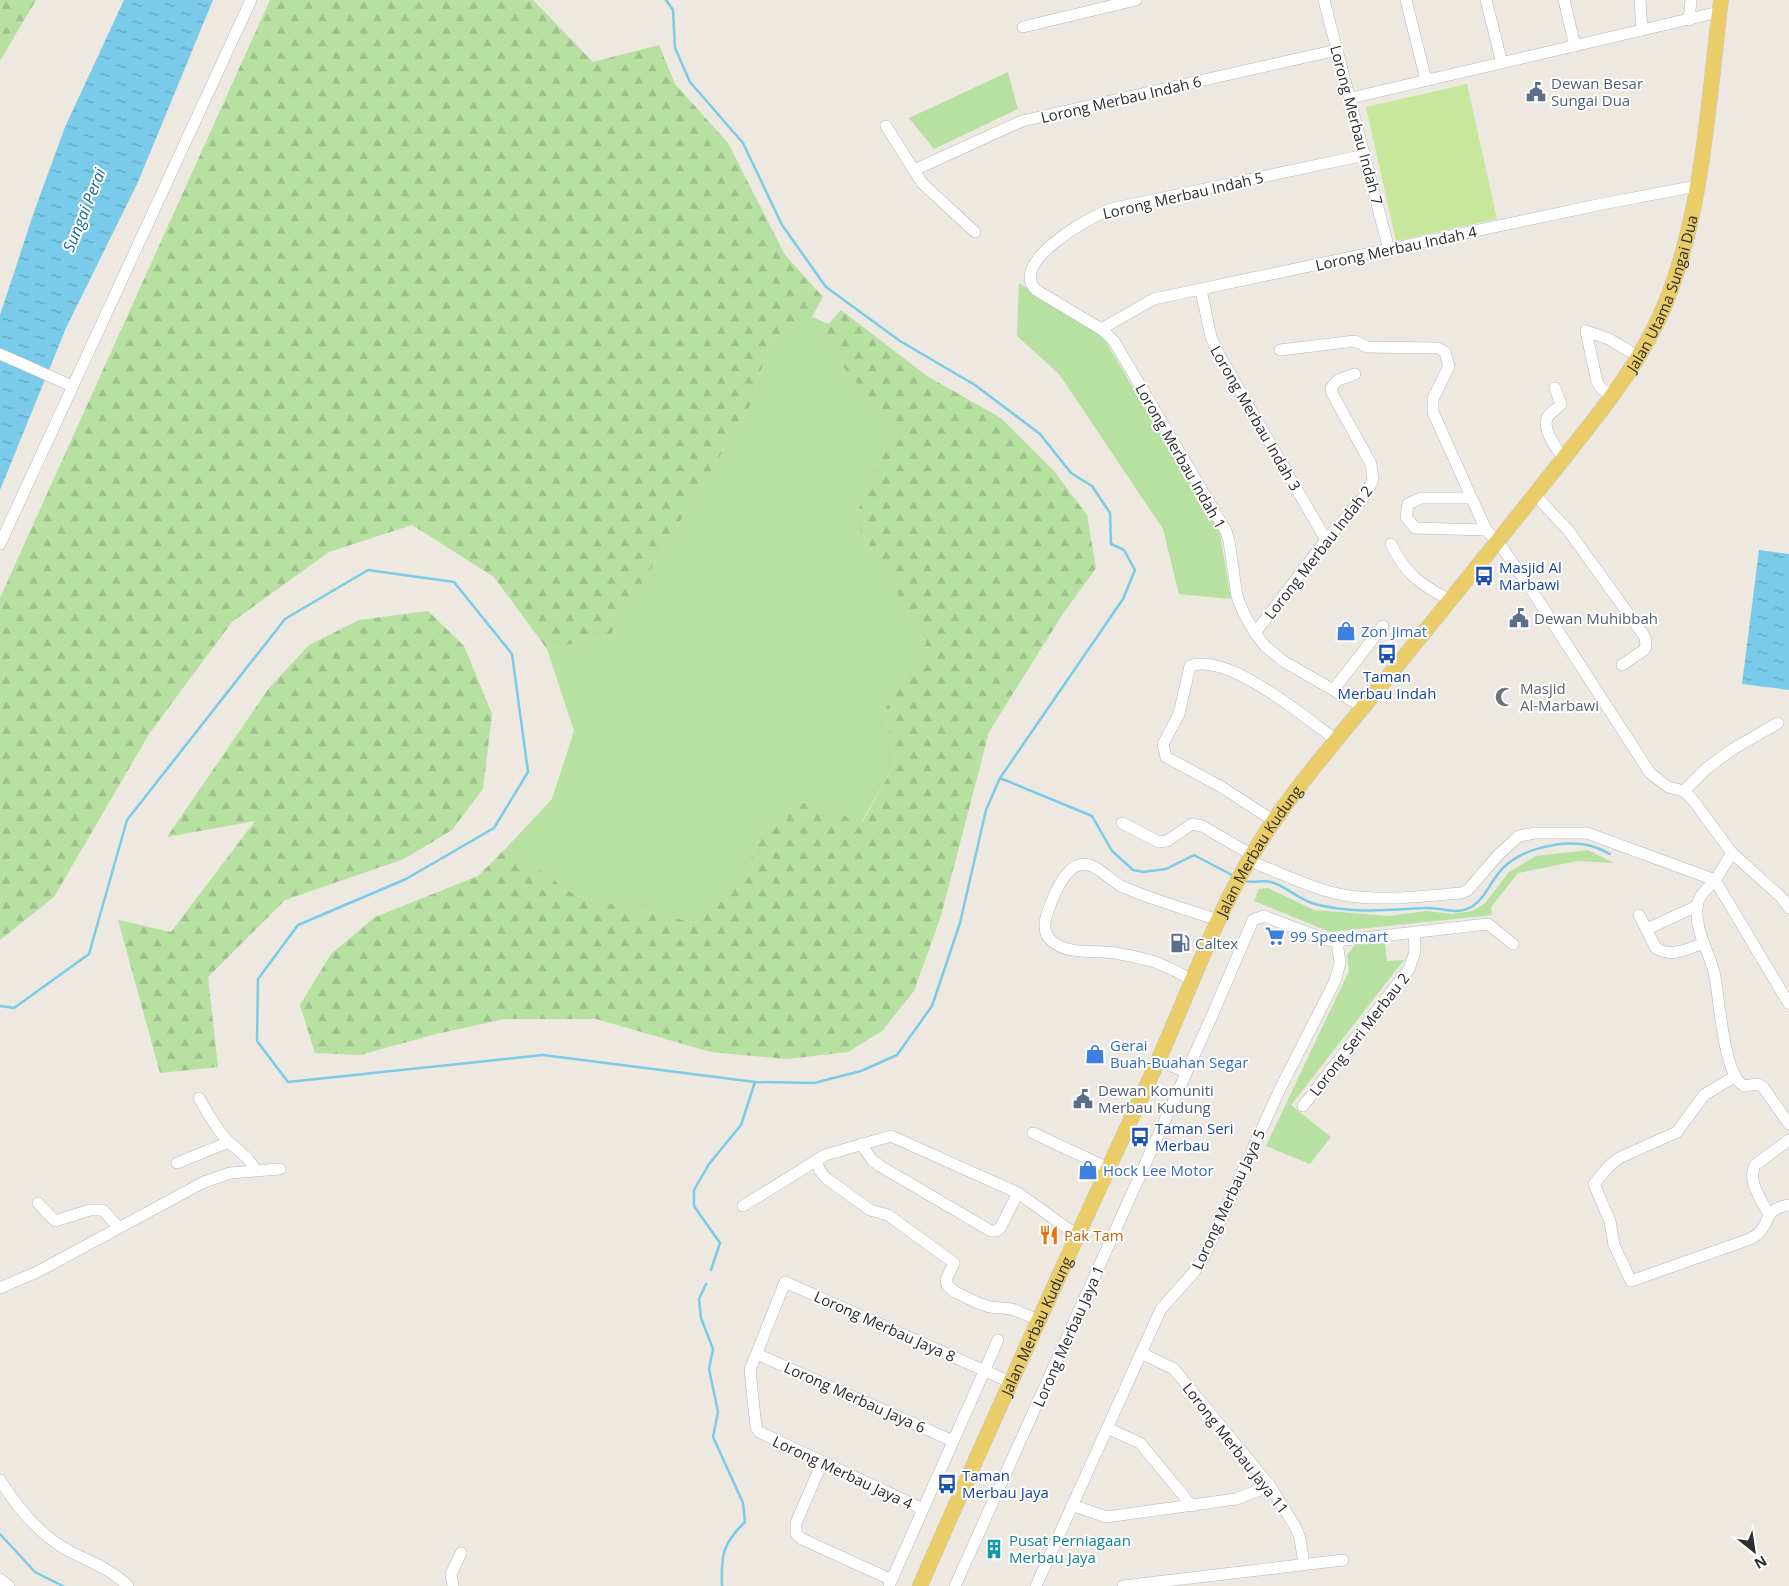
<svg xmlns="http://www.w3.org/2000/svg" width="1789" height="1586" viewBox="0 0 1789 1586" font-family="'Open Sans',sans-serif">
	<defs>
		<pattern id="forest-firs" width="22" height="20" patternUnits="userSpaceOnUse" patternTransform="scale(1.25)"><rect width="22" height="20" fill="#b6e1a0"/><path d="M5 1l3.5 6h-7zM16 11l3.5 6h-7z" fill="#9dc18a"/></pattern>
		<pattern id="water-ripples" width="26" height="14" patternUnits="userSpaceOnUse" patternTransform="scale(1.25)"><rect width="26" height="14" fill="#7acbe9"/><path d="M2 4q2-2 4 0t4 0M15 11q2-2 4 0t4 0" fill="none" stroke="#64a5bd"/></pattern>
	</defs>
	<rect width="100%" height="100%" fill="#ede8e0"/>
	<g fill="#b6e1a0">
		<path d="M1008,72L1018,109L934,149L909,118Z"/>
		<path d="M1019,283L1103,337L1220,534L1231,599L1179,594L1163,529L1059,374L1017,336Z"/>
		<path d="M812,317L829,324L818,336L894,429L854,519L926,644L884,711L896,762L862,821L801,802L762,828L747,870L697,923L576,896L507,847L552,799L574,731L547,649L610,636L749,408L771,339Z"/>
		<path d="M1588,850L1614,863L1578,861L1518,873L1491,907L1492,915L1330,932L1254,901L1259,889L1268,888L1314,910L1389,916L1426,911L1452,914L1473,911L1485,903L1509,872L1536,856Z"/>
		<path d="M1385,943L1387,961L1404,960L1291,1105L1331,1137L1310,1164L1266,1146L1349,971L1347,955L1355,945Z"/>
	</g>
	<g fill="url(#forest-firs)">
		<path d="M0,0H36L0,61Z"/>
		<path d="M270,0H533L593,62L659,45L675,84L728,143L785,255L823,297L812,317L771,339L749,408L610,636L547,649L494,577L412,525L329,552L232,622L149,734L54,897L0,940V598Z"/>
		<path d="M841,310L927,376L1001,418L1054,471L1087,515L1096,568L1062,615L989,732L941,916L914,991L882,1031L848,1052L787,1059L711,1052L596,1019H505L436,1034L360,1055L315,1053L300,1005L331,954L375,917L478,876L507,847L576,896L697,923L747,870L762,828L801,802L863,821L896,762L884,711L926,644L854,519L894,429L818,336Z"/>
		<path d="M428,611L464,646L492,714L483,789L452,830L404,859L285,900L208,977L218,1067L160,1073L118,920L171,932L255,821L167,837L269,688L309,645L359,620Z"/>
	</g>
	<path fill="#c7e79d" d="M1467,84L1497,219L1396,241L1366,107Z"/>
	<g fill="url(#water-ripples)">
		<path d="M124,0H213L138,182L66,328L0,490V315L35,209L65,127Z"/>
		<path d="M1759,550L1789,554V690L1742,684Z"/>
	</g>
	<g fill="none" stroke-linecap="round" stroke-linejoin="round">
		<g stroke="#7acbe9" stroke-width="2.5">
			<path d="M1000,778L1092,816L1112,851L1133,870L1143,872L1166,869L1194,855L1232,875"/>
			<path d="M1244,881C1253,883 1263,880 1271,882C1286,886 1299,900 1315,904C1351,914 1388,910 1424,908C1436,907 1447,911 1458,911C1483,909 1488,883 1503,868C1521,850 1556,841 1581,844C1592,845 1600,849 1610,854"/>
			<path d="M0,1006L14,1008L89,954L127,820L285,619L368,570L454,582L512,654L528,772L494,828L406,879L298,925L258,979L257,1041L288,1082L543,1055L755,1082L814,1083L861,1071L897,1055L932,1006L960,923L986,810L1000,778L1123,599L1135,570L1124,550L1111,544L1110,513L1092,486L1071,473L1040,434L975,385L900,341L826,287L782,225L743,143L690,82L675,48L673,10L666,0"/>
			<path d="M711,1270L720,1243L694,1206V1190L709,1164L741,1125L755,1082"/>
			<path d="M706,1284L699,1299L701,1318L713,1349L709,1369L718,1412L713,1437L743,1503L745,1522C722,1544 721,1556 722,1586"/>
			<path d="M0,1534L35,1572L63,1586"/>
		</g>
		<defs>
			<g id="minor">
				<path d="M1324,0L1389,250"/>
				<path d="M1406,0L1426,80"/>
				<path d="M1486,0L1502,63"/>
				<path d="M1564,0L1575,46"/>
				<path d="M1640,0L1642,30"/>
				<path d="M1689,20L1691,0"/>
				<path d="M1023,27L1136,0"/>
				<path d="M1351,98L1719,12"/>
				<path d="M886,126L922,183L975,232"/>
				<path d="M914,170L1022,121L1337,50"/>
				<path d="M1201,290L1211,337L1217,351L1326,540"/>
				<path d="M1101,329L1154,299L1602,204L1697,186"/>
				<path d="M1280,350L1355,341L1367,347L1438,348L1445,352L1449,366L1433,399V412L1486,530L1498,542L1529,586L1650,773L1668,787L1684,791L1693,800L1732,853L1782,898L1789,908"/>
				<path d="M0,354L72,386"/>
				<path d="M1555,388L1561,404C1557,410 1550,412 1547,418C1542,430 1557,449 1563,458"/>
				<path d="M1612,396L1601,388L1597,382L1586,331L1609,339L1639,357"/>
				<path d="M1535,495L1568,530L1645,637L1646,646L1644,650L1622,665"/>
				<path d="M1470,498H1421L1408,504L1406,517L1415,528L1486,530"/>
				<path d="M0,544L251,0"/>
				<path d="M1391,544C1406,575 1421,585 1450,600"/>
				<path d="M1255,633L1326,540L1365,496L1373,480L1371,464L1332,393L1331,388L1338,380L1355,374"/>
				<path d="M1334,689L1383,626"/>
				<path d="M1363,707L1283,661L1265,646L1255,633L1244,614L1237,596L1229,541L1226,531L1114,341L1101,329L1036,290C1008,262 1090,217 1111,209L1365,155"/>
				<path d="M1684,791L1707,768L1733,749L1778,723"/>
				<path d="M1274,821L1220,786L1166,757L1163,744L1179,714L1190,666C1228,652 1306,718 1336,740"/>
				<path d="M1122,823L1159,842L1167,841L1192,824L1202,826L1252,855"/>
				<path d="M1732,853C1727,860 1723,868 1718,876C1711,886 1698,894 1697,907C1695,934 1711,953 1715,977C1720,1002 1723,1073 1744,1086L1757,1084L1763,1087L1789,1124"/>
				<path d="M1249,861C1282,873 1315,891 1350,896C1387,901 1424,896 1461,893L1468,890L1499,854L1519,836L1535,833H1587L1715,880L1789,1004"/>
				<path d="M1639,915L1656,948C1671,958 1688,949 1703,943"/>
				<path d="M1647,929L1697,906"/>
				<path d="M1193,980C1179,973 1164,964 1148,960C1137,957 1126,955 1115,953C1096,950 1069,955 1053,942C1042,934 1044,922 1048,911C1053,897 1064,869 1079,865C1094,860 1109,880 1121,886C1152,900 1186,909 1218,920"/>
				<path d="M1158,1060L1186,1072"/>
				<path d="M1734,1077L1704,1095L1677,1132L1619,1158L1608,1167L1594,1184L1610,1221L1614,1245L1631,1281L1750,1239C1774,1227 1759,1210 1789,1205"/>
				<path d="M199,1098C207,1112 216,1129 228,1141C239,1152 246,1154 255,1169"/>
				<path d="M1303,1106L1409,969L1415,952L1414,932"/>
				<path d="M1033,1133L1108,1168"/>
				<path d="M861,1144L872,1160L880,1166L991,1231H996L1000,1228L1018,1193"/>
				<path d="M817,1162L820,1171L826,1178L870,1210L888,1215L954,1263L946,1280L947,1285L955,1292L978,1303L990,1307L1012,1309L1039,1320"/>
				<path d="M177,1163L229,1142"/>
				<path d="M38,1203L55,1221L90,1210H103L118,1227"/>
				<path d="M743,1206L825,1155L891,1136L1018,1193L1078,1236"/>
				<path d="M1769,1214C1761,1200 1747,1181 1755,1165L1789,1140"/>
				<path d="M0,1288L37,1272L204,1182L230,1173L280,1169"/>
				<path d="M1141,1353L1174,1369L1270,1486L1296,1528L1300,1538L1304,1564"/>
				<path d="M757,1354L953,1441"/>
				<path d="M1107,1428L1140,1443L1192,1506"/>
				<path d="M822,1463L796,1523V1534L802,1539L892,1580"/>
				<path d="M0,1480C17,1507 41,1536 69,1551C90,1562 111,1569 128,1586"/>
				<path d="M1072,1505L1106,1517L1236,1499L1270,1486"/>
				<path d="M923,1509L759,1432L756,1427L750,1370L785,1282L1010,1382"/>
				<path d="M0,1579L9,1586"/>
				<path d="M453,1586L451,1574L461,1553"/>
				<path d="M889,1586L998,1340"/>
				<path d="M955,1586L1211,1018L1253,920L1264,916L1327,940L1337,941L1488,924L1513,944"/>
				<path d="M1036,1586L1161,1309L1194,1272L1203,1259L1279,1091L1335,981L1340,963L1337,941"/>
				<path d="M1123,1586L1343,1560"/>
			</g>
			<g id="major">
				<path id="s1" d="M920,1586C995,1415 1073,1244 1152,1074C1185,1003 1210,928 1249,860C1284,800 1330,748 1374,694C1435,619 1496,544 1556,468C1597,416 1641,365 1666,302C1704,207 1708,101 1721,0"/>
			</g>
		</defs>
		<use href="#minor" stroke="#b4b6bf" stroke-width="12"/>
		<use href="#major" stroke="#c8c8c8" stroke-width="16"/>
		<use href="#minor" stroke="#fff" stroke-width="11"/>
		<use href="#major" stroke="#eacd69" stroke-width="15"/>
	</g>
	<defs>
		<symbol id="civic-bare" viewBox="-9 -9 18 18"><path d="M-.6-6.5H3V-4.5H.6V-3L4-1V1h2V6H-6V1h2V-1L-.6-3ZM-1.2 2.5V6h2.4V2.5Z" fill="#5c6f8a" stroke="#fff" stroke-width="2.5" paint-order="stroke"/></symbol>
		<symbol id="bus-bare" viewBox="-9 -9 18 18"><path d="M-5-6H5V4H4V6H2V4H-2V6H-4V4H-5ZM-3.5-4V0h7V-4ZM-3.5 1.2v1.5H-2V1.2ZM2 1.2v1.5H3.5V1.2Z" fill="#1a4fb4" stroke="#fff" stroke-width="2.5" paint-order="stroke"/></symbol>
		<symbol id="shop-bare" viewBox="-9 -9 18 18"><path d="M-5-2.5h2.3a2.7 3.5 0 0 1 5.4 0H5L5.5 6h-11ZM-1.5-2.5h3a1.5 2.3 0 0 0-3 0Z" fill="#3f7fe0" stroke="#fff" stroke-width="2.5" paint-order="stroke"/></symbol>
		<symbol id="mosque-bare" viewBox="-9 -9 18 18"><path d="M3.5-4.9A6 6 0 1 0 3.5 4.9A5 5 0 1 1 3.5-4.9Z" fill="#6b7280" stroke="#fff" stroke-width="2.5" paint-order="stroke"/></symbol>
		<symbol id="supermarket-bare" viewBox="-9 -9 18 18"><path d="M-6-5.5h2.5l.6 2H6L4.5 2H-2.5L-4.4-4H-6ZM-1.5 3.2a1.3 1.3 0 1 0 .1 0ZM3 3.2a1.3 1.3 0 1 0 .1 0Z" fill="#3f7fe0" stroke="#fff" stroke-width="2.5" paint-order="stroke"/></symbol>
		<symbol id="fuel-bare" viewBox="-9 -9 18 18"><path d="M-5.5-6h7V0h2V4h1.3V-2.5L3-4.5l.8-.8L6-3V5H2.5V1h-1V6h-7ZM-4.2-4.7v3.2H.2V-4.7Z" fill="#5c6f8a" stroke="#fff" stroke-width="2.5" paint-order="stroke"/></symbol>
		<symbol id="restaurant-bare" viewBox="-9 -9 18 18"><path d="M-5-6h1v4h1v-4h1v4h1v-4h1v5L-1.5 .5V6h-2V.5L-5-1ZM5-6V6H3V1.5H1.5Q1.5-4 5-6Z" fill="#e8710a" stroke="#fff" stroke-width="2.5" paint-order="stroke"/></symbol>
		<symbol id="building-bare" viewBox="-9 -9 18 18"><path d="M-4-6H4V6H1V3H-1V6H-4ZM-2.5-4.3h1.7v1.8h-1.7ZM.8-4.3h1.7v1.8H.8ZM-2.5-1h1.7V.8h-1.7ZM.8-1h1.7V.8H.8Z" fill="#0f9aa8" stroke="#fff" stroke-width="2.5" paint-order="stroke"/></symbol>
	</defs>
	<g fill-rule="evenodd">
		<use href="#civic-bare" x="1522" y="78" width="28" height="28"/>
		<use href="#bus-bare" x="1470" y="562" width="28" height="28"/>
		<use href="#civic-bare" x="1505" y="604" width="28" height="28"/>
		<use href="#shop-bare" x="1332" y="617" width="28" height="28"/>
		<use href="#bus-bare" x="1373" y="640" width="28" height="28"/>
		<use href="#mosque-bare" x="1491" y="683" width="28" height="28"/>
		<use href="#supermarket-bare" x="1261" y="922" width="28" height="28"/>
		<use href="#fuel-bare" x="1166" y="929" width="28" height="28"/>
		<use href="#shop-bare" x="1081" y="1040" width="28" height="28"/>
		<use href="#civic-bare" x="1069" y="1085" width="28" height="28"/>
		<use href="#bus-bare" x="1126" y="1123" width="28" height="28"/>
		<use href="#shop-bare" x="1074" y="1156" width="28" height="28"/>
		<use href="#restaurant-bare" x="1035" y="1221" width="28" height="28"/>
		<use href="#bus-bare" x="933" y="1470" width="28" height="28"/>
		<use href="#building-bare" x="980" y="1535" width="28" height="28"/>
	</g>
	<g text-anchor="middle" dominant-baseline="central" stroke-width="4" stroke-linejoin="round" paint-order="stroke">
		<g font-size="15" fill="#4e5e75" stroke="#fff" text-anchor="start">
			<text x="1551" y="83">Dewan Besar<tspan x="1551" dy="17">Sungai Dua</tspan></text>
			<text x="1534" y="618">Dewan Muhibbah</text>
			<text x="1195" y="943">Caltex</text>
			<text x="1098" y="1090">Dewan Komuniti<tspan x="1098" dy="17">Merbau Kudung</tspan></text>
		</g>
		<g font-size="15" fill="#2d2d2d" stroke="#fff">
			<text transform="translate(1121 99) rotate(-13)">Lorong Merbau Indah 6</text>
			<text transform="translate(1357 125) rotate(75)">Lorong Merbau Indah 7</text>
			<text transform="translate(1183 195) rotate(-13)">Lorong Merbau Indah 5</text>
			<text transform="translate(1396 248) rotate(-12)">Lorong Merbau Indah 4</text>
			<text stroke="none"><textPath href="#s1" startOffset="1502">Jalan Utama Sungai Dua</textPath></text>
			<text transform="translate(1256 418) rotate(60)">Lorong Merbau Indah 3</text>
			<text transform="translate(1181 456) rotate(60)">Lorong Merbau Indah 1</text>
			<text transform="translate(1318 552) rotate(-52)">Lorong Merbau Indah 2</text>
			<text stroke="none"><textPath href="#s1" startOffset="810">Jalan Merbau Kudung</textPath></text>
			<text transform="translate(1359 1034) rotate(-52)">Lorong Seri Merbau 2</text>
			<text transform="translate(1228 1199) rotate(-65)">Lorong Merbau Jaya 5</text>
			<text stroke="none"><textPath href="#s1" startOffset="285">Jalan Merbau Kudung</textPath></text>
			<text transform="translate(885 1326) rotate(24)">Lorong Merbau Jaya 8</text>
			<text transform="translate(1068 1336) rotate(-66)">Lorong Merbau Jaya 1</text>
			<text transform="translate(855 1397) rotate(24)">Lorong Merbau Jaya 6</text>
			<text transform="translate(1236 1448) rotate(52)">Lorong Merbau Jaya 11</text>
			<text transform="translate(843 1472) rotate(25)">Lorong Merbau Jaya 4</text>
		</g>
		<g font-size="15" fill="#164399" stroke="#fff" text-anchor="start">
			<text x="1499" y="567">Masjid Al<tspan x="1499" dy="17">Marbawi</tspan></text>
			<text x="1387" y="676" text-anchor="middle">Taman<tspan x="1387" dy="17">Merbau Indah</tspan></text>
			<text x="1155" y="1128">Taman Seri<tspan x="1155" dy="17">Merbau</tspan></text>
			<text x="962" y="1475">Taman<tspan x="962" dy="17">Merbau Jaya</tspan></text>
		</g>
		<g font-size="15" fill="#366cbe" stroke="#fff" text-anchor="start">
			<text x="1361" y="631">Zon Jimat</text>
			<text x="1290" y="936">99 Speedmart</text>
			<text x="1110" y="1045">Gerai<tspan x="1110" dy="17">Buah-Buahan Segar</tspan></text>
			<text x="1103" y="1170">Hock Lee Motor</text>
		</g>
		<g font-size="15" fill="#5b616d" stroke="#fff" text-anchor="start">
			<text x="1520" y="688">Masjid<tspan x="1520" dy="17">Al-Marbawi</tspan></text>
		</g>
		<g font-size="15" fill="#c56008" stroke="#fff" text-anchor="start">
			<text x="1064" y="1235">Pak Tam</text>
		</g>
		<g font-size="15" fill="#0d838f" stroke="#fff" text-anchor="start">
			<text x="1009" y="1540">Pusat Perniagaan<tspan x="1009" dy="17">Merbau Jaya</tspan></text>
		</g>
		<g font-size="16" font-style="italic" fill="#156a99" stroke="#fff">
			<text transform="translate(84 210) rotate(-68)">Sungai Perai</text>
		</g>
	</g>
	<g transform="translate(1754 1551) rotate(150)" stroke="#ffffff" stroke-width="4" paint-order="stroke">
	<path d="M0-4L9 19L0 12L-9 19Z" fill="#2d2d2d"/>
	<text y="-8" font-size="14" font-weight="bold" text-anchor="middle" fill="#2d2d2d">N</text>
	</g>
</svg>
